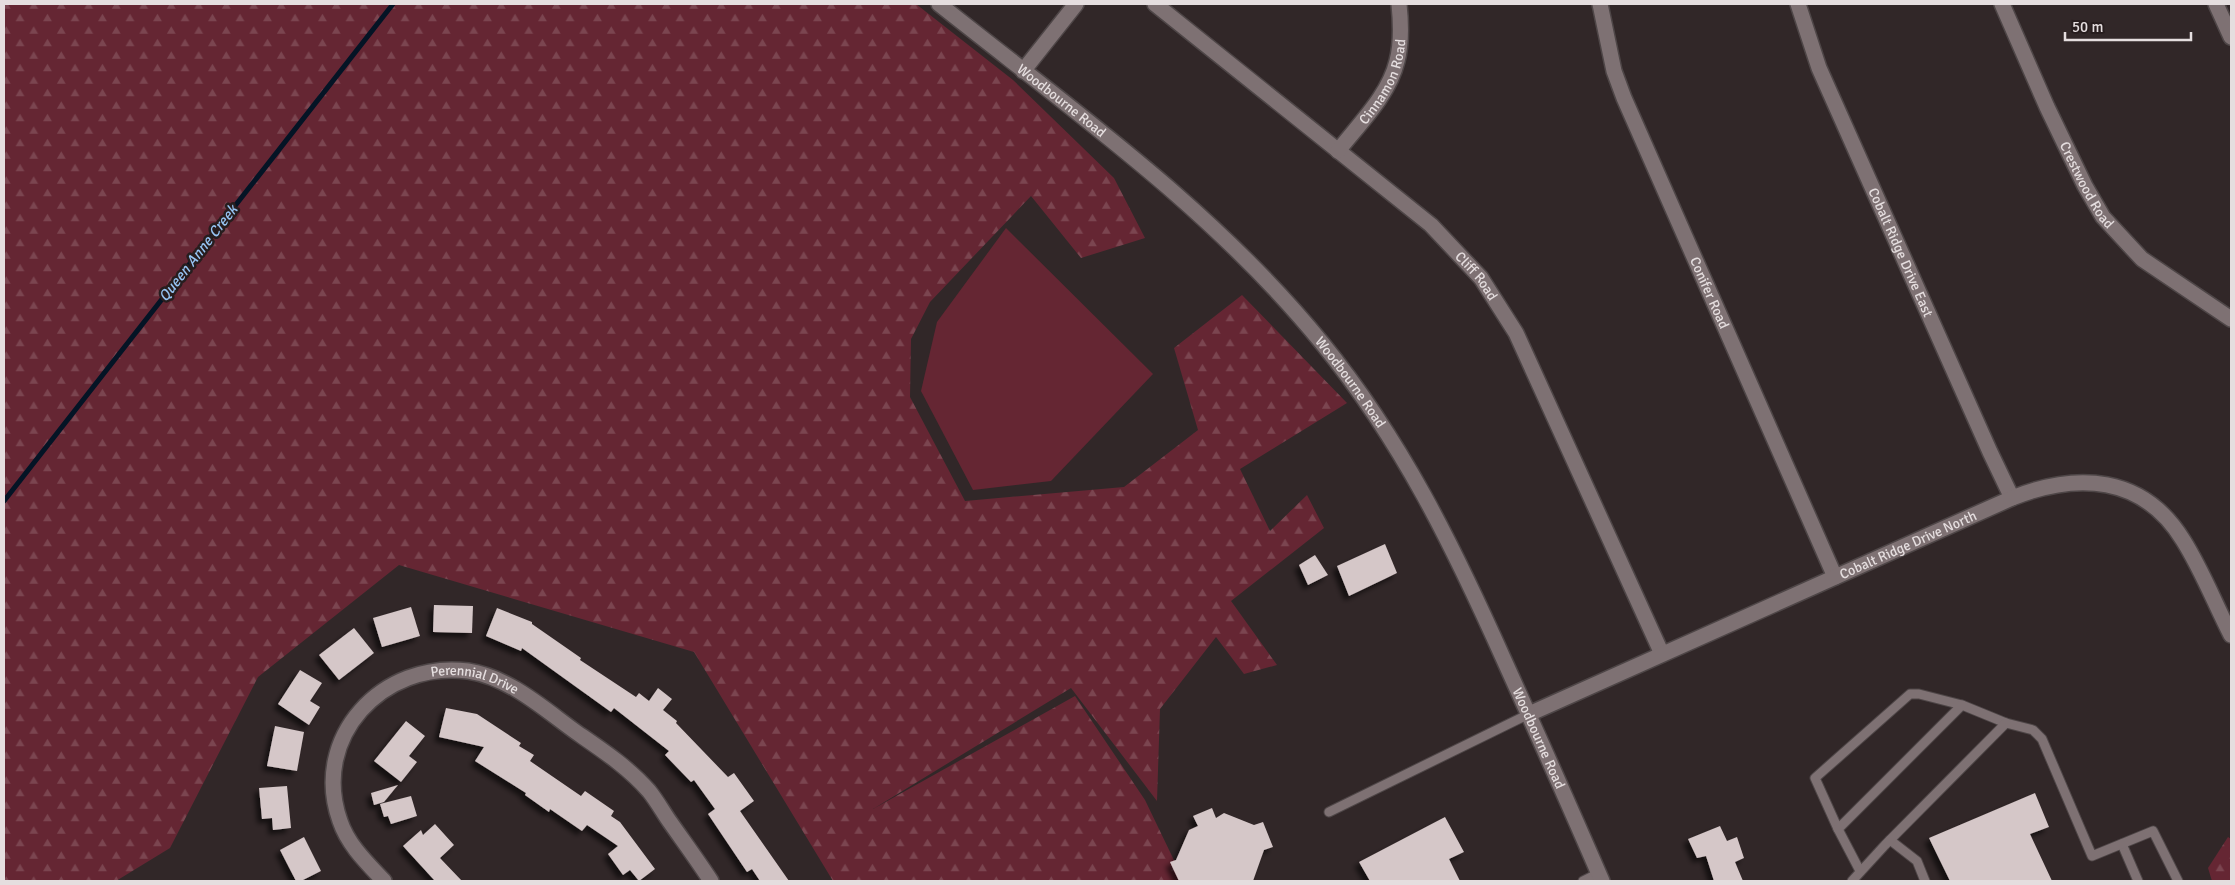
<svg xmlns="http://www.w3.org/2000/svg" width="2235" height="885" viewBox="0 0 2235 885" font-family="Signika,sans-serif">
	<defs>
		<pattern id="forest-firs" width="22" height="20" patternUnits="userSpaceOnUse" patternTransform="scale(1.25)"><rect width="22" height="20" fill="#652633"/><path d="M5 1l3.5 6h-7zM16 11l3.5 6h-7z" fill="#7b4550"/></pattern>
		<filter id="shadow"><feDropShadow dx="-4.5" dy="4.5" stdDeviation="2.5" flood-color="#0009"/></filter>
	</defs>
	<rect width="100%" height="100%" fill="#312728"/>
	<path fill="#652633" d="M1006,228L1153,374L1051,481L973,490L921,391L937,322Z"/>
	<g fill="url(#forest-firs)">
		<path d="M4,4H916L1013,80L1114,178L1145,238L1081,258L1031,196L930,302L911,339L910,397L965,501L1124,487L1198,430L1174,348L1242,295L1347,403L1240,469L1270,531L1307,495L1324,528L1231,601L1277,665L1244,674L1216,637L1160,709L1157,801L1071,688L873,809L1075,696L1145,800L1184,881H833L694,652L399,565L258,677L170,848L116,881H4Z"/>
		<path d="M2228,837L2231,839V881H2212L2208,868Z"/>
	</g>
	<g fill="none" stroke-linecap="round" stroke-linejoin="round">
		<path stroke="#041425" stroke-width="5" d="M4,501L393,4"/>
	</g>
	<g fill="#d5c7c8" filter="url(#shadow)">
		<path d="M1385,544L1397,573L1349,596L1337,566Z"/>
		<path d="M1315,555L1328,575L1308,585L1299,565Z"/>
		<path d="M434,605L473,606L472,633L433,632Z"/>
		<path d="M411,607L420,636L382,647L373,618Z"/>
		<path d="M497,608L532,622V624L581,658L580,660L636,697L639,693L649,701L658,688L672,699L663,710L677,721L676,723L728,777L734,773L754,801L740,811L789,881H760L752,869L747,872L708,814L715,809L694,780L691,782L665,755L669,751L614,708L611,712L522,648L521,651L486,636Z"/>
		<path d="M354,628L374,653L339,680L319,655Z"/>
		<path d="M300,670L322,683L310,701L320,707L309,725L278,704Z"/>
		<path d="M446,708L477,714L521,743L519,746L534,755L530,761L581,796L585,791L614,811L611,816L620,822L655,869L639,881L630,870L623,875L608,854L618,846L587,825L582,831L550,809L549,812L525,795L526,793L475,761L484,747L439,737Z"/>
		<path d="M406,721L425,736L409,756L417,762L401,782L374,761Z"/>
		<path d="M275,726L304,732L297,771L267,766Z"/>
		<path d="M398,785L384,802L374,805L371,793Z"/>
		<path d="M287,786L291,828L273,830L272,818L262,819L259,788Z"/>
		<path d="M2035,793L2049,827L2030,834L2052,881H1950L1929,838Z"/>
		<path d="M411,796L417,816L391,824L388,816L384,817L380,804Z"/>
		<path d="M1212,808L1216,818L1224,813L1254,825L1263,822L1273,847L1264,850L1253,881H1179L1170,862L1176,860L1189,830L1198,826L1193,816Z"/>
		<path d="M1445,817L1464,852L1449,859L1460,881H1370L1359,862Z"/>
		<path d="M435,824L454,845L440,858L462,881H435L403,846L421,830L423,835Z"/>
		<path d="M1720,826L1727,841L1737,837L1744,858L1735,862L1743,881H1714L1706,856L1697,858L1688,839Z"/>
		<path d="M304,837L321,871L301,881H296L280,850Z"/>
	</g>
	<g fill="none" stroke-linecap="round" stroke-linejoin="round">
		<defs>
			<g id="lane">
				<path d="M1329,812L1529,714"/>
				<path d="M1838,829L1815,778L1910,694H1919L1962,705"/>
				<path d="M1890,840L1917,861L1925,881"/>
				<path d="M2122,844L2138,881"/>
				<path d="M1860,871L1838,829L1962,705L2006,723"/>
				<path d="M1583,881L1599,873"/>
				<path d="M1852,881L1885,845L2006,723L2033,730L2042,739L2092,856L2153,831L2178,881"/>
			</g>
			<g id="street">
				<path id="s1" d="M1155,4L1431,225L1481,278L1516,333L1662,654"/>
				<path id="s2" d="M1600,4L1614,71L1624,98L1835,577"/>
				<path id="s3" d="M1798,4L1819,68L1990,452L2012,498"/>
				<path id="s4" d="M2002,4L2047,107L2085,186L2103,217L2142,259L2231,319"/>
				<path d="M2216,4L2231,37"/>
				<path d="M1023,71L1076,4"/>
				<path id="s5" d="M1338,151C1359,124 1389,95 1397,61C1402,42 1401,23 1399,4"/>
				<path id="s6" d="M1529,714L2012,498C2077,472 2143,475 2183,540C2202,570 2215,604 2231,635"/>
				<path id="s7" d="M384,881C367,863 348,845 340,821C310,737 383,660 468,671C509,677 544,709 576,732C602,750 628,767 649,791C657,801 663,812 670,822C684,842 698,861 711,881"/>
			</g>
			<g id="secondary">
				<path id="s8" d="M939,4C1072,110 1214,210 1322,343C1402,441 1453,546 1504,660C1537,733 1570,807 1602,881"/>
			</g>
		</defs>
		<use href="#lane" stroke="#4e4647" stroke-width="11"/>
		<use href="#street" stroke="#4e4647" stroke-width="18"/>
		<use href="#secondary" stroke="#4e4647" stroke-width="18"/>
		<use href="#lane" stroke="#7e7173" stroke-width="9"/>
		<use href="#street" stroke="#7e7173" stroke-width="15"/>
		<use href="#secondary" stroke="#7e7173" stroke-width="15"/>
	</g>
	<g text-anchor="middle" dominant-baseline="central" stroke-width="5" stroke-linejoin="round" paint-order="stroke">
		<g font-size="14" fill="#e5dedf" stroke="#271d1e">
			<text stroke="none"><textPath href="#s5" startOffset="84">Cinnamon Road</textPath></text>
			<text stroke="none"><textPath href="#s8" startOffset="156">Woodbourne Road</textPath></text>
			<text stroke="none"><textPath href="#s4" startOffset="200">Crestwood Road</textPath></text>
			<text stroke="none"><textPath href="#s3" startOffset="269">Cobalt Ridge Drive East</textPath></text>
			<text stroke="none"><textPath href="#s1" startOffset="422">Cliff Road</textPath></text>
			<text stroke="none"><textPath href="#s2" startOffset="310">Conifer Road</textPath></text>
			<text stroke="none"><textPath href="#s8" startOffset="561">Woodbourne Road</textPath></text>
			<text stroke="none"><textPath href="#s6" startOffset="415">Cobalt Ridge Drive North</textPath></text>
			<text stroke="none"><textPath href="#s7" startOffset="320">Perennial Drive</textPath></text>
			<text stroke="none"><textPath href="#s8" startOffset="965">Woodbourne Road</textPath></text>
		</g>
		<g font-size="15" font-style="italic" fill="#96c3f2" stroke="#271d1e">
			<text transform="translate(198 253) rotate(-52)">Queen Anne Creek</text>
		</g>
	</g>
	<rect width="2235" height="885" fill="none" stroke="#e5dedf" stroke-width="10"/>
	<path d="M2065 32v8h126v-8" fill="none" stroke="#e5dedf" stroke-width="2.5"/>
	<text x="2072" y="32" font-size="15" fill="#e5dedf" stroke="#271d1e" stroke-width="4" paint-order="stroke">50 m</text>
</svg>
